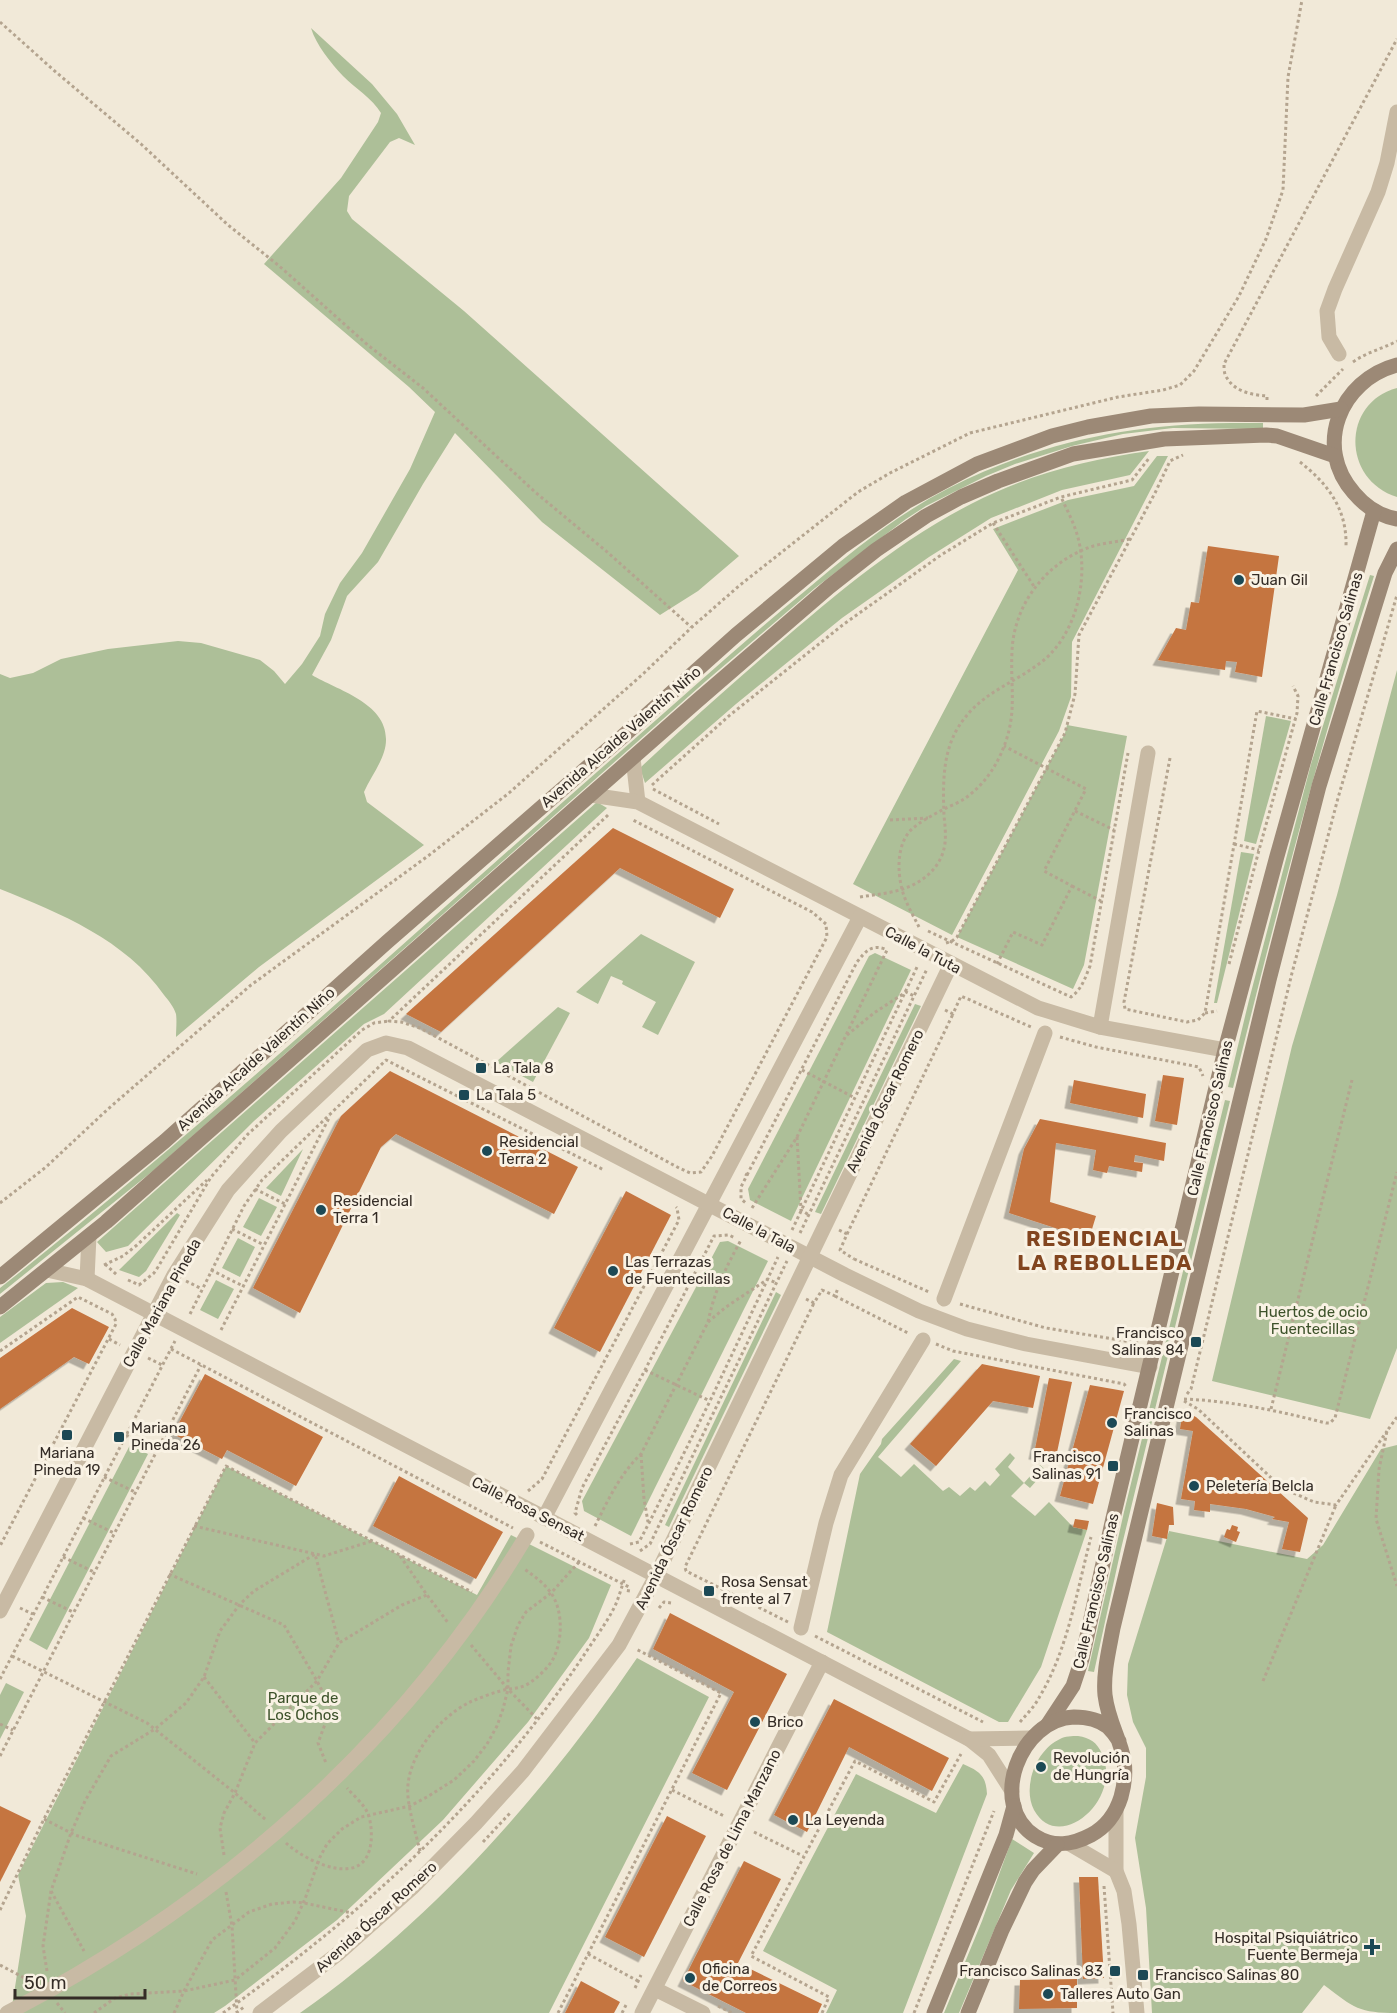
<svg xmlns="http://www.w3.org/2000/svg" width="1397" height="2013" viewBox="0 0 1397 2013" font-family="Rubik,sans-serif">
	<defs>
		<filter id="shadow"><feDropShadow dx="-5.5" dy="5.5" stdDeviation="0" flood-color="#0004"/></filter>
	</defs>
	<rect width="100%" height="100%" fill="#f1e9d8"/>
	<g fill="#adbf98">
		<path d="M311,28L372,84L397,114L415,145L399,138L390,142L349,196L347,211L352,219L464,311L739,556L698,591L660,615L542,522L455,433L423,484L378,562L347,596L331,640L312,675C337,690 387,703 386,740C386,758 371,776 364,792L367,802L424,845L259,967L176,1037C176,1030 177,1021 176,1014C174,1007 168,1000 164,995C126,940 60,913 0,889V674L10,678L33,673L61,659L108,649L178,641L201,643L260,660L274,671L285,684L302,664L320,636L325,614L340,583L362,553L410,469L435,412L409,387L264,264L341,178L378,122L381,113C372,98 356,89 343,76C331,63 316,45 311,28Z"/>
		<path d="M1397,388V497C1342,480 1341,403 1397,388Z"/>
		<path d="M1231,423H1263V429L1173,428L1123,434L1072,446L1015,464L986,476L926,506L906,519L815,588L706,681L154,1170L0,1294V1288C218,1116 421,926 630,743C688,692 745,640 805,591C850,553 896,515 949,488C1040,442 1130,424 1231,423Z"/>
		<path d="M1149,451L1130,475L1062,490L991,518L929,557L842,618L736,704L645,783L640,768C680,730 721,694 762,658C837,593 915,525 1008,487C1053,468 1101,458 1149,451Z"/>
		<path d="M1157,456H1168L1072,642L1071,697L1059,731L952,935L853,884L1018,570L993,529L1068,500L1134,486Z"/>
		<path d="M1370,575L1374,576C1320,745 1275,916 1233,1088L1228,1087L1249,1000L1311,764Z"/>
		<path d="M1397,670V1348L1370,1419L1212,1381L1292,1046L1337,895Z"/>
		<path d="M1266,716L1291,721L1256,844L1244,841Z"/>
		<path d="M1067,725L1127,736L1084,965L1073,989L957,937L1065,733Z"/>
		<path d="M597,802L607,808L384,1014L364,1024L254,1121L128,1246L106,1252L97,1242Z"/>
		<path d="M1241,852L1254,854L1217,1003H1214Z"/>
		<path d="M641,934L695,962L658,1035L642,1027L656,1002L622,984L623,981L611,976L598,1004L576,992Z"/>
		<path d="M875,953L911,970L791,1221L750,1200L748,1189L869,956Z"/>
		<path d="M915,1004L921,1006L821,1214L815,1212Z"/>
		<path d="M558,1007L570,1013L533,1082L496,1062Z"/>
		<path d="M1225,1100L1230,1101L1121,1549L1094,1672L1088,1671L1124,1512Z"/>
		<path d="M303,1149L281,1196L266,1188Z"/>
		<path d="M259,1198L277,1207L261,1236L243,1227Z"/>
		<path d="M177,1213L180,1215L146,1271L139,1277L119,1270Z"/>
		<path d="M238,1238L255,1247L240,1277L222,1268Z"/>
		<path d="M728,1241L768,1261L631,1536L584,1511L582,1501L720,1242Z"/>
		<path d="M216,1280L234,1289L218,1319L200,1310Z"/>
		<path d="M63,1282L78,1288L0,1343V1317L46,1283Z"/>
		<path d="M776,1292L781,1295L669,1527L665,1525Z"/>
		<path d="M954,1359L961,1361L878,1457L901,1477L914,1464L943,1491L949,1487L960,1496L970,1487L975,1491L985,1481L990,1486L1000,1475L995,1469L1010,1453L1015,1458L1008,1467L1024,1483L1040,1465L1046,1470L1030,1488L1024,1483L1011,1496L1035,1516L1049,1502L1073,1527L1087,1530L1041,1667L1008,1722H999L827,1632L860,1474L881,1444L882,1439Z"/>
		<path d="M130,1445L148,1454L47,1650L29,1640Z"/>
		<path d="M1397,1445V2013C1359,2013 1354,2008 1324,1985L1302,2013H1152L1146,1908L1135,1838L1146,1777V1748L1133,1722L1127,1695L1128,1664L1169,1531L1307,1559L1323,1545L1381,1449Z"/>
		<path d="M226,1466L477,1595L511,1535L611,1585L589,1638L528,1722L443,1820L337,1920L225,2006L214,2013H11L26,1916L18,1875Z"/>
		<path d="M637,1658L709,1697L549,2013H300C434,1919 545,1793 637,1658Z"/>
		<path d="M6,1683L24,1692L0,1739V1695Z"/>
		<path d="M1078,1736C1090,1738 1097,1742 1102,1754C1123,1799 1059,1855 1034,1810C1022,1787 1036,1750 1060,1739C1065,1736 1072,1736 1078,1736Z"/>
		<path d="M963,1764C979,1771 986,1775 987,1794L903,2013H826L837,1990L763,1951L856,1774L936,1813Z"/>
		<path d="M1012,1839L1034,1853L1011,1890L959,2013H944L982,1921Z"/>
	</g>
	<g fill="#c57441" filter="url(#shadow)">
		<path d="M1208,546L1279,556L1262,677L1235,672L1237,662L1226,661L1225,670L1158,660L1176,628L1186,630L1191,602L1199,603Z"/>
		<path d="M613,828L734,889L720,918L620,868L441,1032L406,1014Z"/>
		<path d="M390,1071L578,1167L554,1214L396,1134L381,1147L300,1313L253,1288L341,1116Z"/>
		<path d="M1163,1075L1184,1078L1177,1125L1155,1121Z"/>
		<path d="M1074,1080L1146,1094L1143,1118L1070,1103Z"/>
		<path d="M1040,1119L1166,1143L1164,1161L1135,1155L1134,1162L1143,1163L1142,1172L1109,1166L1107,1173L1093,1170L1096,1150L1056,1143L1050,1202L1096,1216L1089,1239L1009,1213L1024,1149Z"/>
		<path d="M626,1191L671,1215L600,1352L554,1328Z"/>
		<path d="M72,1308L109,1327L89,1364L74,1357L0,1409V1358Z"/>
		<path d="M982,1364L1040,1376L1033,1408L993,1401L936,1466L910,1444Z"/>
		<path d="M205,1374L323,1437L296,1486L227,1450L222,1459L173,1434Z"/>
		<path d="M1049,1378L1072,1382L1056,1457L1034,1454Z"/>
		<path d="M1090,1385L1124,1391L1093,1504L1060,1496Z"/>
		<path d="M1183,1411L1196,1417L1308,1518L1300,1552L1282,1549L1289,1522L1272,1519L1275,1517L1246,1509L1210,1504V1512L1194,1510L1195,1501L1181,1499L1193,1431L1180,1429Z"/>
		<path d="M399,1476L503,1532L476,1579L373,1526Z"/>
		<path d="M1157,1503L1173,1507L1174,1525H1169L1167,1539L1152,1536Z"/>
		<path d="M1075,1519L1089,1521L1087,1530L1073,1527Z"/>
		<path d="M1232,1525L1238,1527L1237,1531L1240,1532L1236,1542L1224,1537L1227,1529L1230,1530Z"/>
		<path d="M670,1613L787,1674L727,1790L692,1773L734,1692L653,1649Z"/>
		<path d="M834,1699L949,1758L932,1791L849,1747L807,1832L774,1815Z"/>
		<path d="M0,1806L31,1821L0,1882Z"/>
		<path d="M667,1816L706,1836L644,1957L605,1937Z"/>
		<path d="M744,1861L781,1879L738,1963L822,2004L818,2013H746L683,1981Z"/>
		<path d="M1079,1877H1098L1104,1978L1083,1979Z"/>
		<path d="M1077,1979V2008L1019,2009L1020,1980Z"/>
		<path d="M581,1981L620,2002L614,2013H565Z"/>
	</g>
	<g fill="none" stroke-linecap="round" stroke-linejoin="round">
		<g stroke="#b4a48f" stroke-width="3" stroke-dasharray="3 3" stroke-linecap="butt">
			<path d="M0,22L57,73L141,144L228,225L278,265L369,346L423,388L535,492L606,551L691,627"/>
			<path d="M1353,362C1367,352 1382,349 1397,341"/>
			<path d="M1316,396L1343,369"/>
			<path d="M1267,400V396C1253,395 1235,392 1227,378C1224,375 1224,368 1224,364L1397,39"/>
			<path d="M1300,462C1328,484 1347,509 1346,546"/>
			<path d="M993,523L1035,588"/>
			<path d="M1170,758L1124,1002L1125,1009L1187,1022L1198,1020L1205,1013L1257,711L1296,719"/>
			<path d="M652,785L730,715L844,624L941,555L993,523L1061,497L1132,480L1150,457"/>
			<path d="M653,789L719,824"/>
			<path d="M1075,811L1114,830"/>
			<path d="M608,815L389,1021L401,1022L420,1028L679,1168L690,1173L701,1172L712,1156L827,937L826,924L812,912L633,820L634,818"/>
			<path d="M890,820L928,818"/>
			<path d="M1234,844L1259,850"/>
			<path d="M1072,886L1101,901"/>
			<path d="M860,897C872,895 884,894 896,891C920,885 942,869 945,843C946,835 945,825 944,816C943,788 942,757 956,731C973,701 996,691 1024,674C1033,668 1046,660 1053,651C1080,621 1089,569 1076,531C1072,519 1066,508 1061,497"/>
			<path d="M919,927C913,915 905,902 902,889C897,870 897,843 912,829C921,821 933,815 944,809C950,806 958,803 964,799C979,789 991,774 999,758C1019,716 1010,693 1012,651C1014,604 1046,563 1090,547C1102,543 1117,542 1130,539"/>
			<path d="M928,931L1071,997C1082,989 1085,978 1090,966L1128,753"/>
			<path d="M946,943L952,941L957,937L1065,733L1075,694L1079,635L1155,493L1170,461L1183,455"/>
			<path d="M997,964L1013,932L1042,945L1072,886L1044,871L1086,789L1004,746"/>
			<path d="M1229,964L1259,850L1297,713L1298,696L1293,686"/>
			<path d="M945,1010L953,1014L961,996L1031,1027"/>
			<path d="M1205,1013L1217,1011"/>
			<path d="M847,1035L874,1013L906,992L914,996"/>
			<path d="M1060,1037L1096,1047L1199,1067L1203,1076"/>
			<path d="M802,1070L855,1098"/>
			<path d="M797,1137L801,1210L809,1215"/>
			<path d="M745,1174L747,1175L741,1187V1199L747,1204"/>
			<path d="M747,1175L857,962C865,952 871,944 885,949"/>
			<path d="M255,1189L285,1204"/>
			<path d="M0,1203L46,1167L108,1109L251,985L428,856L509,793L644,673L692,627L740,585L858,492L890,473L970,433L1118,397L1163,390L1180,385L1194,371L1239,296L1266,239L1283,190L1288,77L1302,0"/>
			<path d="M752,1208L797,1137L887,950"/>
			<path d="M232,1229L264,1245"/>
			<path d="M792,1230L918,965"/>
			<path d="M839,1230L847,1234L840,1250L854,1259"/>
			<path d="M800,1233L927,969"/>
			<path d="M847,1234L953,1014"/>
			<path d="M854,1259L929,1292"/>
			<path d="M105,1264L117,1275"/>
			<path d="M104,1265L123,1256L137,1245L207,1180"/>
			<path d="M211,1270L243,1286"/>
			<path d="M128,1280L139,1285L154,1273L158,1267L211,1177L248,1134L362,1030L374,1023L389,1021"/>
			<path d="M186,1281L202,1289"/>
			<path d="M835,1296L908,1333"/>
			<path d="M806,1299L814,1303L822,1290L835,1296L838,1288"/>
			<path d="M960,1304L1046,1328L1138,1343"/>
			<path d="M190,1314L244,1206L262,1180L386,1060L604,1170"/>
			<path d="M708,1322L726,1307L768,1279L776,1283"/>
			<path d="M221,1330L330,1116"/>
			<path d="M109,1339L120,1345"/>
			<path d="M936,1344L953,1351L1124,1384L1127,1388"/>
			<path d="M171,1349L513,1528"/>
			<path d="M0,1351L78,1297L112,1314L115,1319L116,1324L0,1546"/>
			<path d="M148,1358L162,1365"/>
			<path d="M645,1370L710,1401"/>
			<path d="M1187,1394L1191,1389L1292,973L1338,798L1397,595"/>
			<path d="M1184,1399C1232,1401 1279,1411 1326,1423H1330L1335,1418L1397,1172"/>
			<path d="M1184,1401L1198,1409L1282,1488L1314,1502L1336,1505L1387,1431"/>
			<path d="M1271,1409L1352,1080"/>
			<path d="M1397,1417L1387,1431L1379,1469L1376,1519L1397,1586"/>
			<path d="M126,1435L157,1451"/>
			<path d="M641,1454L644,1499L648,1522"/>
			<path d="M104,1477L135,1492"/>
			<path d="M528,1491L542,1479L679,1220L677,1208L676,1207"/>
			<path d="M577,1515L575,1513L582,1488L645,1370L714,1236L729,1235L735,1238"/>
			<path d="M83,1518L114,1533"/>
			<path d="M194,1526L324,1556L372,1541"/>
			<path d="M595,1526C608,1500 620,1474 641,1454L708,1322C714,1292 726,1267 741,1240"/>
			<path d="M540,1542L629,1587L628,1593"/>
			<path d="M630,1544L639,1542L649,1523L710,1401L778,1257"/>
			<path d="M640,1551L650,1544L661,1521L787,1261"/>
			<path d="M400,1556L427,1595L449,1624"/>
			<path d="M63,1557L94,1572"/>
			<path d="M169,1574L284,1625L317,1681L331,1708L318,1743L326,1763"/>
			<path d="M42,1597L73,1612"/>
			<path d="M20,1608L33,1614"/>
			<path d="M659,1608L664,1602L671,1603"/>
			<path d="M788,1622L686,1571L685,1567L814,1303"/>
			<path d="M815,1636L983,1722"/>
			<path d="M471,1645L508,1689L538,1720"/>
			<path d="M12,1656L147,1723L235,1793L266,1820"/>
			<path d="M204,1677L255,1743"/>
			<path d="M0,1679L175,1341"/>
			<path d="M1263,1681L1336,1505"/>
			<path d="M1020,1722C1027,1714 1035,1706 1040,1696C1068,1649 1077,1590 1091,1537"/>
			<path d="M0,1724L13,1730"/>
			<path d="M0,1756L201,1365"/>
			<path d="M672,1790L724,1816"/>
			<path d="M44,1819L75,1835L197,1874"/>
			<path d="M754,1832L803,1856"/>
			<path d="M483,1842L511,1812"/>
			<path d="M286,1843C308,1863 366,1890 371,1842C372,1834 371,1821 368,1814C364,1804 354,1796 347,1788"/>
			<path d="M420,1851C416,1834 410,1815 408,1797C404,1759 438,1718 470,1702C482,1697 497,1691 509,1689C518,1688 524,1687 531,1682C539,1676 548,1668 553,1659C563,1640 563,1610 551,1593C544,1583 533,1575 523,1568"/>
			<path d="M224,1855L220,1828L224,1813L235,1793L255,1743L317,1681L339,1643L402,1605L427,1595"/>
			<path d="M1104,1886L1113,2013"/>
			<path d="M51,1891L84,1951"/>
			<path d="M226,1892L232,1926L237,2012"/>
			<path d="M0,1910L44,1819L226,1466L472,1592"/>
			<path d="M588,1954L638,1981"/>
			<path d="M0,1965L32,1982"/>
			<path d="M47,1971L43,1946L51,1891L71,1833L85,1801L111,1756L155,1729L186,1703L204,1677L220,1631L240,1604L254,1591L315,1554L339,1643"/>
			<path d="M635,1988L641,1975"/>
			<path d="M57,2003L65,2013"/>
			<path d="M718,2006L732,2013"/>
			<path d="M94,2013L115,1998L130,1994L184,1991L235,1980L275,1948L295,1921L305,1899L320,1857L327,1844L342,1829L361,1817L410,1806L427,1797L454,1780L474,1761L487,1744L497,1726L503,1709L508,1689V1672L511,1646L518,1625L526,1612L551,1593L579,1562"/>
			<path d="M174,2013L184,1991L212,1940L249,1912L272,1904L293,1902L304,1903L352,1913"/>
			<path d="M223,2013C348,1924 456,1829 548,1706C564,1685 578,1664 592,1643C600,1631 608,1620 614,1608C619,1598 621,1588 625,1578"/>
			<path d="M236,2013L244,2007"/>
			<path d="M558,2013L721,1693L636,1649"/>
			<path d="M622,2013L626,2005"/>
			<path d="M822,2013L829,1997L751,1956L855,1761L934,1802L961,1754"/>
			<path d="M914,2013L994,1811"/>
		</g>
		<g stroke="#c8baa4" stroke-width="15">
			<path d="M1339,354L1329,337L1327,311L1335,289L1378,192L1387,163L1397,112"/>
			<path d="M633,758L638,802"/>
			<path d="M591,795L638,802L1038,1008L1100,1027L1225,1050"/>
			<path d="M1100,1027L1148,753"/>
			<path d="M47,1270L87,1279L969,1739L989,1755L1012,1791"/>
			<path d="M87,1279L89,1236"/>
			<path d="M944,1299L1045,1033"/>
			<path d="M544,1518L860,917"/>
			<path d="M0,1611L174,1275L228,1190L281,1131L367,1050L386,1043L408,1048L845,1275L919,1311L967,1329L1026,1344L1150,1367"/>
			<path d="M801,1628L826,1523L841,1475L923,1340"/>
			<path d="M969,1739L1030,1738"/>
			<path d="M1116,1810V1871L1124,1891L1129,1924L1137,2013"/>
			<path d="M1070,1844L1116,1871"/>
			<path d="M655,1989L703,2013"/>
			<path d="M7,2013C220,1903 404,1742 527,1535"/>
			<path d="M260,2013L339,1953L412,1888L476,1823L523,1771L619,1645L656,1576L951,964"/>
			<path d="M642,2013L822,1662"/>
		</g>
		<g stroke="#9c8976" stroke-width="15">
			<path d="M1397,365C1340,380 1313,447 1354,493C1365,506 1380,516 1397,519"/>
			<path d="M0,1277L165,1141L387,942L622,737L736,635L843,546L906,502L977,464L1052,436L1088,427L1151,416L1199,414L1304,415L1341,409"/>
			<path d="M0,1307L106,1222L697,701L829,587L876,550L926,516L961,497L998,481L1073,454L1164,439L1266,435L1277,436L1335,456"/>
			<path d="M1048,1724L1073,1686L1082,1659L1113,1518L1225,1050L1277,856L1374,511"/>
			<path d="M1119,1741C1116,1736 1112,1731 1108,1727C1098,1719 1085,1717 1074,1717C1020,1719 987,1805 1035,1836C1054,1848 1072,1845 1091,1835C1106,1827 1116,1813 1121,1797C1134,1751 1110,1736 1105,1695C1103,1673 1109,1650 1113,1628L1269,980L1319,786L1385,573L1397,549"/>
			<path d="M934,2013L1006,1835L1014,1806"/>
			<path d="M968,2013L1002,1930L1025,1882L1033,1870L1057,1845"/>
		</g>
	</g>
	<g fill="#1c4955" stroke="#f9f2e4" stroke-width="2">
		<circle cx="1239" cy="580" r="6"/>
		<rect x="475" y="1062" width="12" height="12" rx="3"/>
		<rect x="458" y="1089" width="12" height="12" rx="3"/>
		<circle cx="487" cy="1151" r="6"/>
		<circle cx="321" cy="1210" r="6"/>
		<circle cx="613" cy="1271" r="6"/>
		<rect x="1190" y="1336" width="12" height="12" rx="3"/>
		<circle cx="1112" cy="1423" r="6"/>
		<rect x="61" y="1429" width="12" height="12" rx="3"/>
		<rect x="113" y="1431" width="12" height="12" rx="3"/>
		<rect x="1107" y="1460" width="12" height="12" rx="3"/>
		<circle cx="1194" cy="1486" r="6"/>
		<rect x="703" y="1585" width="12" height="12" rx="3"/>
		<circle cx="755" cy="1722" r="6"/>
		<circle cx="1041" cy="1767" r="6"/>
		<circle cx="793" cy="1820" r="6"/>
		<path d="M1369 1938h6v6h6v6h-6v6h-6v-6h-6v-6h6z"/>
		<rect x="1109" y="1965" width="12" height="12" rx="3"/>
		<rect x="1137" y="1969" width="12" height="12" rx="3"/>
		<circle cx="690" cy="1978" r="6"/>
		<circle cx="1048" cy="1994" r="6"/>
	</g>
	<g text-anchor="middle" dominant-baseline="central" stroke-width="6" stroke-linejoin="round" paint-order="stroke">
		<g font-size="15" fill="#342c26" stroke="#f9f2e4" text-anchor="start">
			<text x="1251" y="580">Juan Gil</text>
			<text x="493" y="1068">La Tala 8</text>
			<text x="476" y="1095">La Tala 5</text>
			<text x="499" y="1142">Residencial<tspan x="499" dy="17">Terra 2</tspan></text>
			<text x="333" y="1201">Residencial<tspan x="333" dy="17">Terra 1</tspan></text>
			<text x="625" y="1262">Las Terrazas<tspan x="625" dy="17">de Fuentecillas</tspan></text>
			<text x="1184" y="1333" text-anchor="end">Francisco<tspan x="1184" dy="17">Salinas 84</tspan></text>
			<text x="1124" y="1414">Francisco<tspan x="1124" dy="17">Salinas</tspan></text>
			<text x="131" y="1428">Mariana<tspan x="131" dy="17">Pineda 26</tspan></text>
			<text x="67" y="1453" text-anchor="middle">Mariana<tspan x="67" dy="17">Pineda 19</tspan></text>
			<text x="1101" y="1457" text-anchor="end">Francisco<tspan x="1101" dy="17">Salinas 91</tspan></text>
			<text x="1206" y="1486">Peletería Belcla</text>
			<text x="721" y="1582">Rosa Sensat<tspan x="721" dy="17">frente al 7</tspan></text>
			<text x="767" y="1722">Brico</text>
			<text x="1053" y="1758">Revolución<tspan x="1053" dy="17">de Hungría</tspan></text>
			<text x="805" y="1820">La Leyenda</text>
			<text x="1358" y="1938" text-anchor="end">Hospital Psiquiátrico<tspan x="1358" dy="17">Fuente Bermeja</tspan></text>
			<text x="702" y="1969">Oficina<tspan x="702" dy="17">de Correos</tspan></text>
			<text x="1103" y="1971" text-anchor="end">Francisco Salinas 83</text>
			<text x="1155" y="1975">Francisco Salinas 80</text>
			<text x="1060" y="1994">Talleres Auto Gan</text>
		</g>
		<g font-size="15" fill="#342c26" stroke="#f9f2e4">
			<text transform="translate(1336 649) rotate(-74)">Calle Francisco Salinas</text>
			<text transform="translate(621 737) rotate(-41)">Avenida Alcalde Valentín Niño</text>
			<text transform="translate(923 950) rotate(28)">Calle la Tuta</text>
			<text transform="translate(256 1059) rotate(-42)">Avenida Alcalde Valentín Niño</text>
			<text transform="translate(885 1101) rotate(-64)">Avenida Óscar Romero</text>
			<text transform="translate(1210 1118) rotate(-77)">Calle Francisco Salinas</text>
			<text transform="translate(759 1230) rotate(28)">Calle la Tala</text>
			<text transform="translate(162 1303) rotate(-61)">Calle Mariana Pineda</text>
			<text transform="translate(528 1509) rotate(27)">Calle Rosa Sensat</text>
			<text transform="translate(674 1538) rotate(-64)">Avenida Óscar Romero</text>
			<text transform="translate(1096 1591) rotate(-77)">Calle Francisco Salinas</text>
			<text transform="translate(732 1838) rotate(-63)">Calle Rosa de Lima Manzano</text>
			<text transform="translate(376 1917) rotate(-42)">Avenida Óscar Romero</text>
		</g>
		<g font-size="15" fill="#3d522a" stroke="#f9f2e4">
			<text x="1313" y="1312">Huertos de ocio<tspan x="1313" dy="17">Fuentecillas</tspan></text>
			<text x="303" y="1698">Parque de<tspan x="303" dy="17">Los Ochos</tspan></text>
		</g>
		<g font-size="21" font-weight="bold" letter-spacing="1.5" fill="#82451f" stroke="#f9f2e4">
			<text x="1105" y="1238">RESIDENCIAL<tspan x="1105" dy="24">LA REBOLLEDA</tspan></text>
		</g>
	</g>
	<path d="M15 1989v9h130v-9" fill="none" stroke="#342c26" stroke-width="3"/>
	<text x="24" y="1989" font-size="18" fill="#342c26" stroke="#f9f2e4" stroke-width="4.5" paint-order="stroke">50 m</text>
</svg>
